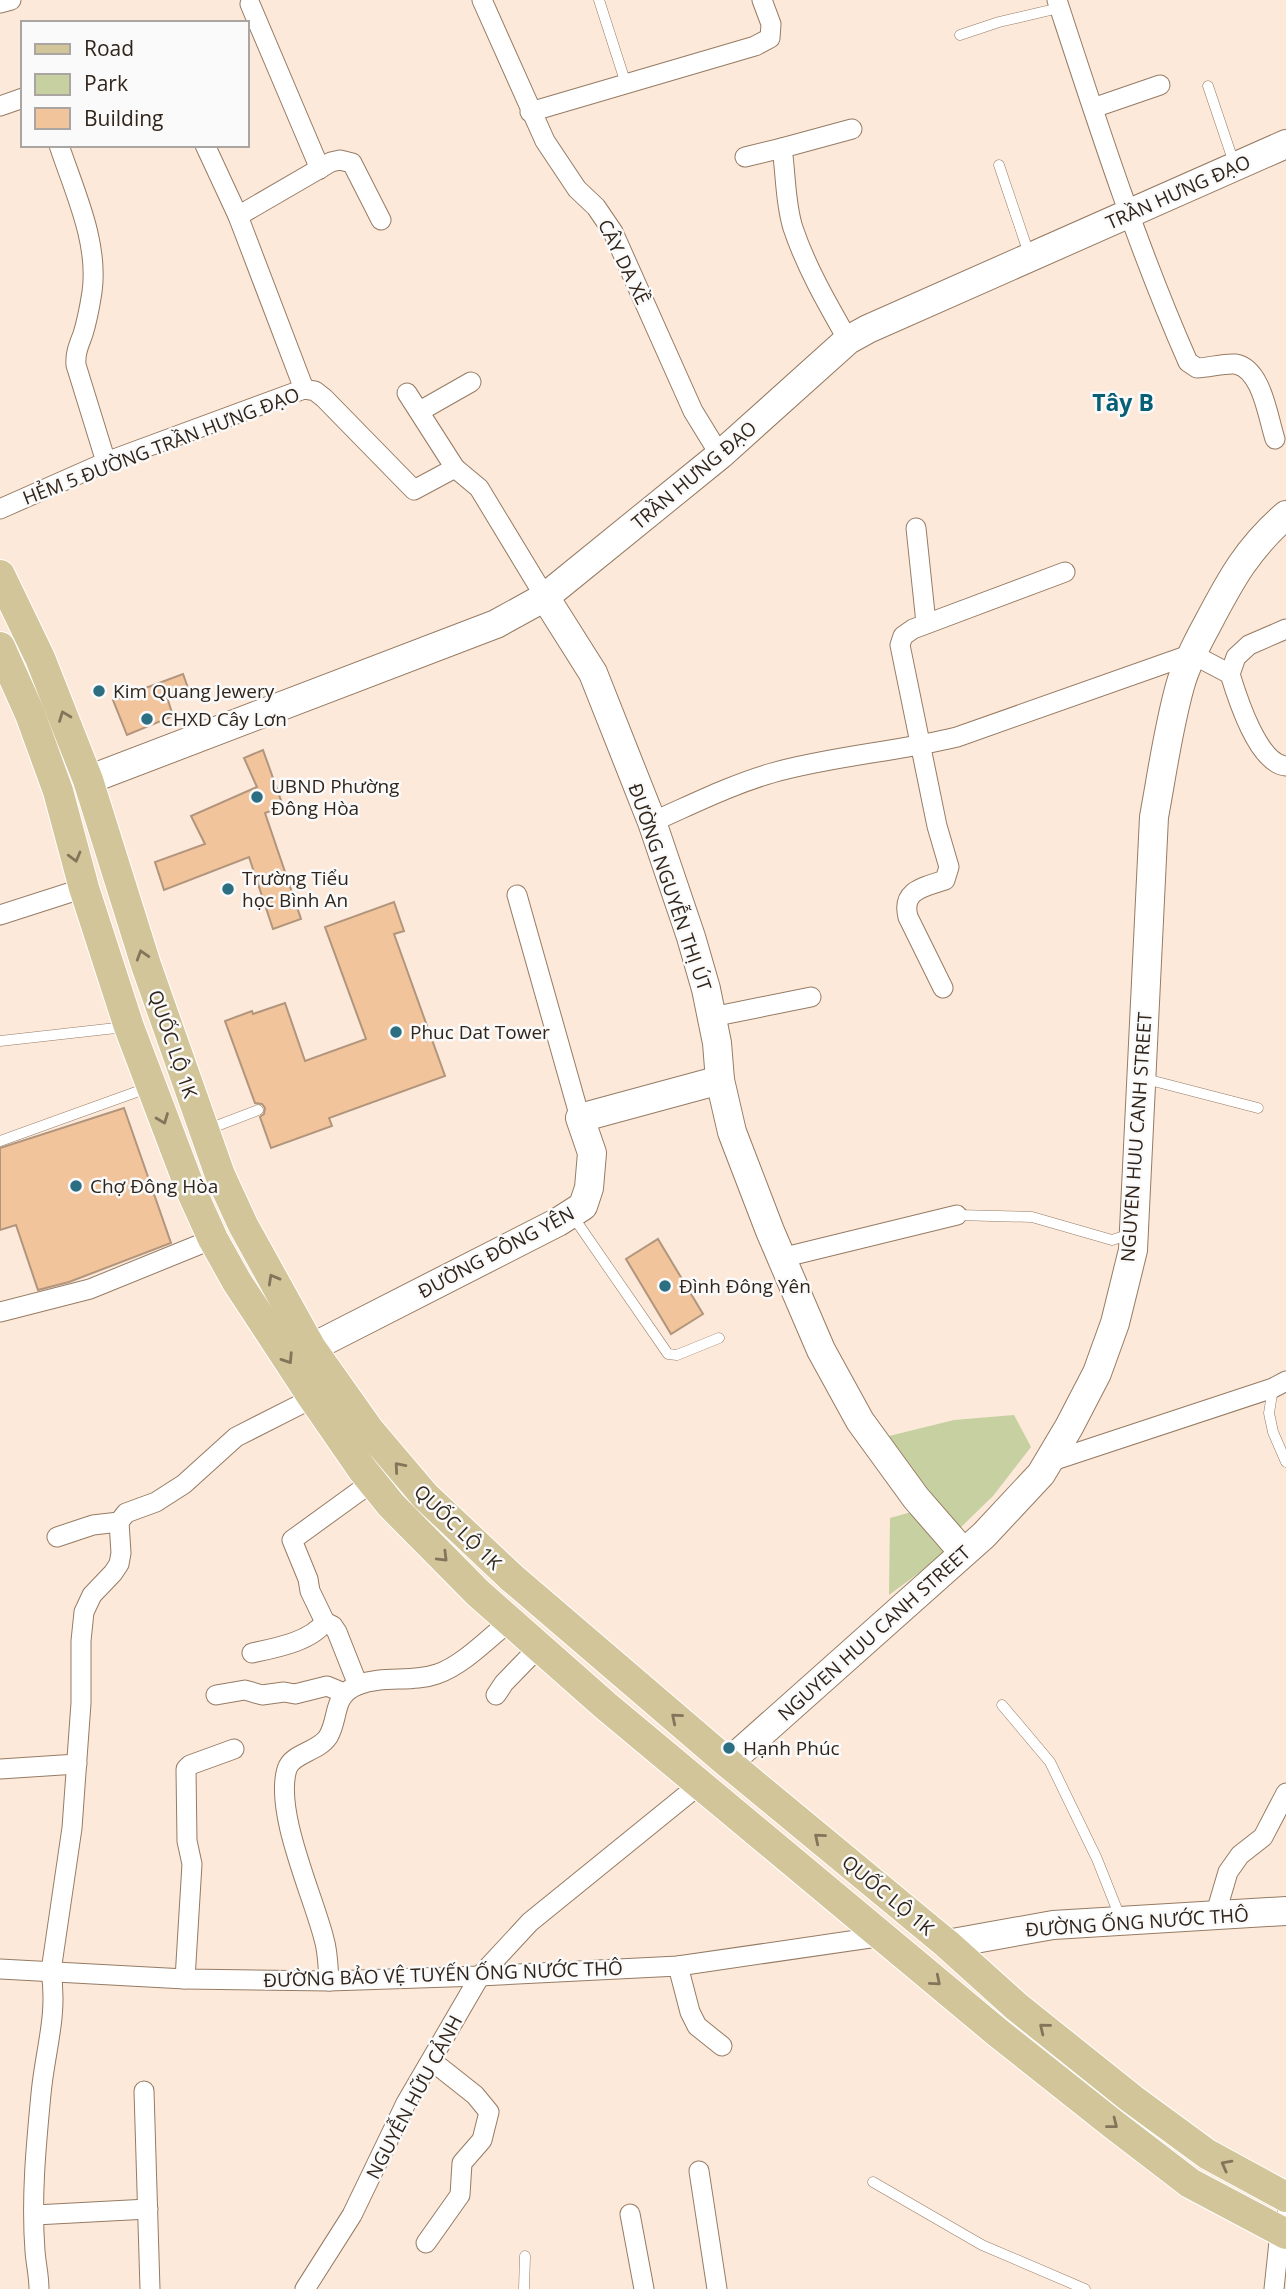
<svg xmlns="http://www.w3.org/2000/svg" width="1286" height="2289" viewBox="0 0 1286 2289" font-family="'Open Sans',sans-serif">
	<rect width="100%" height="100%" fill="#fce9da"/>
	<g fill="#c6d0a0">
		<path d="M1014,1415L1031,1447L993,1496L958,1530L889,1436L954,1420Z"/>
		<path d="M915,1511L947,1552L889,1595L890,1518Z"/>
	</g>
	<g fill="#f2c49c" stroke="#b1957c" stroke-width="2">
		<path d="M183,674L188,688L167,697L173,716L127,735L113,700Z"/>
		<path d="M263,750L283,806L265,813L301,919L273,929L249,857L164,890L155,862L205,844L191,816L257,787L244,758Z"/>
		<path d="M394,902L404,931L394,934L445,1076L329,1118L332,1126L271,1148L260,1117L264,1114L265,1108L262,1104L255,1103L225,1021L252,1011L253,1014L285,1003L305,1061L366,1039L325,927Z"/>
		<path d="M124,1108L171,1243L69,1282L38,1290L16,1225L0,1230V1148Z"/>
		<path d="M658,1239L703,1314L671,1334L626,1259Z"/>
	</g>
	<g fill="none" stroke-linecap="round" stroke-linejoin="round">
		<defs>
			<g id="lane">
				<path d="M599,0L626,84"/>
				<path d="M960,35L999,22L1059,8"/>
				<path d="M1208,86L1235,166"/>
				<path d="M999,165L1029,254"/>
				<path d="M0,1041L125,1027"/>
				<path d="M1142,1078L1258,1108"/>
				<path d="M206,1130L258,1110"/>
				<path d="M0,1141L150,1087"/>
				<path d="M572,1215L668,1354L677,1355L719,1338"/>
				<path d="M957,1215L1032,1217L1112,1240L1131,1234"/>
				<path d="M1273,1388L1269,1413L1273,1432L1286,1462"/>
				<path d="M1002,1705L1050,1762L1097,1859L1120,1917"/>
				<path d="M873,2182L982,2245L1085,2289"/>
				<path d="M524,2289L525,2256"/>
			</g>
			<g id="street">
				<path d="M482,0L545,141L577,189L596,207L613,232L693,411L720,455"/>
				<path d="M1057,0C1097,122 1136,244 1188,362L1197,368C1208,368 1224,363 1235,364C1262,368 1268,418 1275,439"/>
				<path d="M0,3L11,0"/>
				<path d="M250,4L320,169"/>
				<path d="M0,106L23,98"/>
				<path d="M1093,108L1160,85"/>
				<path d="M530,112L755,46L770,38L771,24L762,0"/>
				<path d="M59,145C74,191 99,242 92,292C90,305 87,321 83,334C79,345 75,353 76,365L106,462"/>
				<path d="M205,145L238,216L304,389"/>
				<path d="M745,157L782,148"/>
				<path d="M238,216L331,162L340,160L352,163L381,220"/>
				<path d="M848,340C828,305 806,267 793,228C785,203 786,175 782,148L852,129"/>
				<path d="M407,393L455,468"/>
				<path d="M420,411L471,382"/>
				<path d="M0,509L106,462L304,389L315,391L324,398L414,490L455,468L479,488L545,597"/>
				<path d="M916,528L926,623"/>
				<path d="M1230,674L1236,657L1249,645L1286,629"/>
				<path d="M652,822C691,805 730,785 772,773C832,756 896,752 957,737L1192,654L1230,674C1237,697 1258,764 1286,766"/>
				<path d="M517,895L580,1118"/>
				<path d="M0,915L84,888"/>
				<path d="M943,988L908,917C901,890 924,887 945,880L949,867L937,826L900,645L903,636L913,629L1065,572"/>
				<path d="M712,1017L811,997"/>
				<path d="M781,1258L957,1215"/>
				<path d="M0,1312L90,1289L213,1239"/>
				<path d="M1049,1462L1273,1388L1286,1381"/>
				<path d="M57,1537L93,1525L119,1522"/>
				<path d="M252,1653C275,1648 310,1642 325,1622"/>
				<path d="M358,1685L337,1632L333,1626L325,1622L310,1591L308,1579L292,1540L372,1482"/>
				<path d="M216,1695L245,1690L262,1695L284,1692L295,1694L327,1686L344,1693"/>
				<path d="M496,1695L504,1683L539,1647"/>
				<path d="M0,1769L77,1764"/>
				<path d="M1215,1916L1228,1872L1240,1855L1263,1837L1286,1793"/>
				<path d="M678,1966L690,2012L697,2026L722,2046"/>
				<path d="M0,1969L185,1979L329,1981L480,1976L678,1966L884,1936"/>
				<path d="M185,1979L192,1864L187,1841L186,1769L190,1765L234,1749"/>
				<path d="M329,1981C328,1967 328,1952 324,1939C313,1895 274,1812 287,1769C292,1753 318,1752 328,1737C340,1717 331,1696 358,1685C383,1675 412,1683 437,1674C462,1666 489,1638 510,1621"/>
				<path d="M144,2091L150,2289"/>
				<path d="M699,2171L717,2289"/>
				<path d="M630,2214L644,2289"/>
				<path d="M35,2215L148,2209"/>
				<path d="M426,2243L460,2195L462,2163L482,2140L489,2112L475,2095L432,2061"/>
				<path d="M39,2289C39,2276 36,2264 35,2251C31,2199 36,2146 41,2094C45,2050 58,2016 51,1971L72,1828L81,1703V1641L84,1612L92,1595L113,1573L119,1564L121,1553L119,1522L126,1513L156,1502L184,1484L236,1437L313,1398"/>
				<path d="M305,2289L352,2215L406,2103L480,1976L530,1922L700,1784"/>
				<path d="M1274,2289L1280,2232L1286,2216"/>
			</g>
			<g id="secondary">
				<path d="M545,597L593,673L652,822L691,937L706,989L717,1043L720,1080L732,1132L770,1231L821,1350L860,1421L916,1498L963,1552"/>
				<path d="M88,780L496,624L545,597L720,455L848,340L868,329L1286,144"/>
				<path d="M311,1348L558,1222L583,1206L589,1188L592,1153L580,1118L720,1080"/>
				<path d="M728,1763L984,1535L1041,1474L1069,1427L1097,1373L1115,1323L1133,1250L1154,817C1162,774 1168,729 1180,686C1186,664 1197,643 1208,623C1231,579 1248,548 1286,515"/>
				<path d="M947,1944L1053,1925L1286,1911"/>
			</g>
			<g id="primary">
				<path d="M0,575L40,658L88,780L146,965L220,1175L243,1225L311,1348L369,1430L425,1496L512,1578L728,1763L947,1944L1017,2007L1132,2099L1207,2154L1286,2197"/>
				<path d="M0,647L30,714L58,791L84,888L129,1027L190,1188L213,1239L237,1282L313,1398L362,1469L391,1505L478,1593L606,1706L997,2032L1113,2124L1190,2183L1286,2234"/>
			</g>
		</defs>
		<use href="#lane" stroke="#967b63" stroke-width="11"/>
		<use href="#street" stroke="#967b63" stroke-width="21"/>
		<use href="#secondary" stroke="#967b63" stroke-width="30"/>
		<use href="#primary" stroke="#fff" stroke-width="32"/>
		<use href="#lane" stroke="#fff" stroke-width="10"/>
		<use href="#street" stroke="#fff" stroke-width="19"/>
		<use href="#secondary" stroke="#fff" stroke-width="28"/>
		<use href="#primary" stroke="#d3c59a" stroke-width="30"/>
	</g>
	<defs><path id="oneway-chevron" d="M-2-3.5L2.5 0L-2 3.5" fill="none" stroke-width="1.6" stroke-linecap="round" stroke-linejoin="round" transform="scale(1.75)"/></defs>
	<g stroke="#82755a">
		<use href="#oneway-chevron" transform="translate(64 716) rotate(-111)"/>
		<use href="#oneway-chevron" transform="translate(75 857) rotate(75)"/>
		<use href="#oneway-chevron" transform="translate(142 955) rotate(-107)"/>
		<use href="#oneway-chevron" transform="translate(163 1119) rotate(69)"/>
		<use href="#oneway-chevron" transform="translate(273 1279) rotate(-119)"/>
		<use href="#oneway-chevron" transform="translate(288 1359) rotate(57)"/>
		<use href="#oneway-chevron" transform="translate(399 1467) rotate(-131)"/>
		<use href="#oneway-chevron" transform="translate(443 1557) rotate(45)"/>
		<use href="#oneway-chevron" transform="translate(676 1718) rotate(-140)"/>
		<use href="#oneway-chevron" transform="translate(819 1838) rotate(-140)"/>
		<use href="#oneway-chevron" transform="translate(936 1981) rotate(40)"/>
		<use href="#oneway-chevron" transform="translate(1044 2028) rotate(-141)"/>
		<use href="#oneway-chevron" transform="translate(1113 2124) rotate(38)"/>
		<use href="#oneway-chevron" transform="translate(1226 2165) rotate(-152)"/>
	</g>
	<g fill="#2d6f82" stroke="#fafafa" stroke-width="2.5">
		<circle cx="99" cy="691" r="7"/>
		<circle cx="147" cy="719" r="7"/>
		<circle cx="257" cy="797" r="7"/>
		<circle cx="228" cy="889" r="7"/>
		<circle cx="396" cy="1032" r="7"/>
		<circle cx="76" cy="1186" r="7"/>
		<circle cx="665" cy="1286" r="7"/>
		<circle cx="729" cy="1748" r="7"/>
	</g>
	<g text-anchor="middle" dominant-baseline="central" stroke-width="5" stroke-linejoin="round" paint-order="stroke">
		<g font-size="19" fill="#31251b" stroke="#fafafa">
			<text transform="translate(1178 192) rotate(-24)">TRẦN HƯNG ĐẠO</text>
			<text transform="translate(624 262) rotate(64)">CÂY DA XỀ</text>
			<text transform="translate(161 446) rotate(-21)">HẺM 5 ĐƯỜNG TRẦN HƯNG ĐẠO</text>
			<text transform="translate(694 475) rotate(-40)">TRẦN HƯNG ĐẠO</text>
			<text transform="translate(670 887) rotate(71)">ĐƯỜNG NGUYỄN THỊ ÚT</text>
			<text transform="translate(173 1044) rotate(71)">QUỐC LỘ 1K</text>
			<text transform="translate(1136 1137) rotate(-86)">NGUYEN HUU CANH STREET</text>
			<text transform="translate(496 1252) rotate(-28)">ĐƯỜNG ĐÔNG YÊN</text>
			<text transform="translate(458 1527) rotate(44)">QUỐC LỘ 1K</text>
			<text transform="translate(874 1633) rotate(-42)">NGUYEN HUU CANH STREET</text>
			<text transform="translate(888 1895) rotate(40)">QUỐC LỘ 1K</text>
			<text transform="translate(1137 1922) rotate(-4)">ĐƯỜNG ỐNG NƯỚC THÔ</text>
			<text transform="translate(443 1974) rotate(-2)">ĐƯỜNG BẢO VỆ TUYẾN ỐNG NƯỚC THÔ</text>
			<text transform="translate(414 2097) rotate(-62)">NGUYỄN HỮU CẢNH</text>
		</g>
		<g font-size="19" fill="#31251b" stroke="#fafafa" text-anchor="start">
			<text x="113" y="691">Kim Quang Jewery</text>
			<text x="161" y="719">CHXD Cây Lơn</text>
			<text x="271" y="786">UBND Phường<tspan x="271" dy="22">Đông Hòa</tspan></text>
			<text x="242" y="878">Trường Tiểu<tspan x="242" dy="22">học Bình An</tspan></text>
			<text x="410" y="1032">Phuc Dat Tower</text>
			<text x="90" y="1186">Chợ Đông Hòa</text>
			<text x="679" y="1286">Đình Đông Yên</text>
			<text x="743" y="1748">Hạnh Phúc</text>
		</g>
		<g font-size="23" font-weight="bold" fill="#065f74" stroke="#fafafa">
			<text x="1123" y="402">Tây B</text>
		</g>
	</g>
	<rect x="21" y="21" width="228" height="126" fill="#fafafa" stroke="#aaa5a1" stroke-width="2"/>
	<rect x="35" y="44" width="35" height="10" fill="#d3c59a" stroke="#aaa5a1" stroke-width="2"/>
	<text x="84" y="56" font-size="21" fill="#31251b">Road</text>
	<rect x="35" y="74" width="35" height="21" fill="#c6d0a0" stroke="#aaa5a1" stroke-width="2"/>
	<text x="84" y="91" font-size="21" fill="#31251b">Park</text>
	<rect x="35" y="108" width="35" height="21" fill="#f2c49c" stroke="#aaa5a1" stroke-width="2"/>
	<text x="84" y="126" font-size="21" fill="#31251b">Building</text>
</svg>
